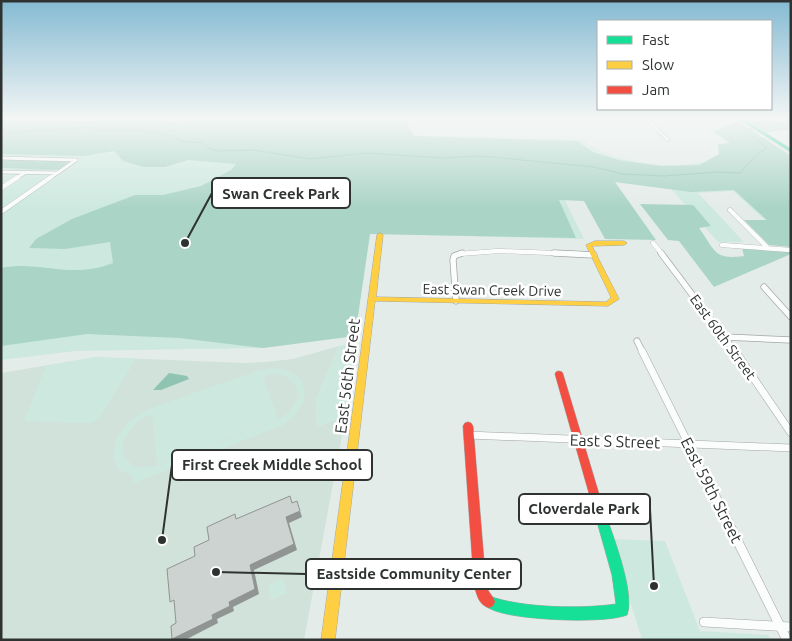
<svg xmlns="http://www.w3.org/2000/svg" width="792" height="641" viewBox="0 0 792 641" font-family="Ubuntu,sans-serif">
	<rect width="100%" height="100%" fill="#e4ece9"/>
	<path fill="#d1e2db" d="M339,346L316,400L317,427L344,416L341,441L304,640H1V373L96,357L245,363L265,362L293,359Z"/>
	<g fill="#cde9df" fill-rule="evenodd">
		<path d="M1,125L583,140C609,164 690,174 722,155C724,154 727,149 729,146L779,147L791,155V244L733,191L698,193L744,242H718L671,189L614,182L554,178L584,239L370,234L355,336L263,348L76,351L1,360Z"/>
		<path d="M355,342L344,416L317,427L316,400L339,346Z"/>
		<path d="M95,357L136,359L99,418L90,423L24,421L46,366Z"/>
		<path d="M275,368C315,372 311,407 283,425L134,483L133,476L121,471L117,467L113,457L116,439L129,421L149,409L257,371ZM270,374C304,374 305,403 280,419L155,467H135L124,458C118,441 131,427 144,417Z"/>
		<path d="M263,376L278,419L157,465L152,414Z"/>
		<path d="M611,539L665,541L700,631L768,635L771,640H642Z"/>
		<path d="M283,578L287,593L271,600L268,585Z"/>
	</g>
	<g fill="#aad4c6">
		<path d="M59,119C90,119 122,118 153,119C171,119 176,127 195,119H405L414,136L577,141L593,152L619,160L661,166L699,165L719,154L718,144L730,143L713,132L738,121L791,156V247L769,245L744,220H767L734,190L691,192L615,182L656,240L605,239L584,201L559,200L576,238L370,234L355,336L263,348L179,338L87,334L1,346V268C40,260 70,280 113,263L110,242L65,249L29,248L36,239L72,219L135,195H163L201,186L231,170L236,164L188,160L165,167H144L123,161L114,151L84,156L1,154V121H55Z"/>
		<path d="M753,120H791V129L766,132L748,121Z"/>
		<path d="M1,160L70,161L59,169L53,170L1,168Z"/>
		<path d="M640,204L693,205L711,226L699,228C716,251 713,260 744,256L742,248L791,252V254L714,287L679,241L668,240Z"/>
	</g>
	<path fill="#8fc3b2" d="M169,373L187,376L189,379L161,390H153Z"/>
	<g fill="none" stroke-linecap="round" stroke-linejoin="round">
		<g stroke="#8fc3b2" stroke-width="1">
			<path d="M756,127L791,125"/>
			<path d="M1,131L17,132L92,127L102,131L132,130L166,134L182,141L202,143L211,149L219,151L253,150L310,159L366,153L443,158L480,156L594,167L623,174L664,176L718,172L740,173L758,153L767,148L749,133V129L753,128"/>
		</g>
		<defs>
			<g id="street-far4">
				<path d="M646,119L668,140"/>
				<path d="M1,158L76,160"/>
				<path d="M1,172L58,173"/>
				<path d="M16,178L25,173"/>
				<path d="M50,178L76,160"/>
			</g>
			<g id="street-far3">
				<path d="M1,188L18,177"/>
				<path d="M730,210L767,247"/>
				<path d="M1,212L51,177"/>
				<path d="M653,243L662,254"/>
				<path d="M722,245L791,250"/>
				<path d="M459,254L498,251L579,254"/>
			</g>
			<g id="street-far2">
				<path d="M554,253L594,255"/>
				<path d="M661,253L736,353"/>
				<path d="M764,287L791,317"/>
				<path d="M456,301L453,260L454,256L462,253"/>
				<path d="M725,337L791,340"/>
				<path d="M637,341L643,353"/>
			</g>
			<g id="street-far1">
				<path d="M642,351L706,479"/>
				<path d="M735,351L791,433"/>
				<path d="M468,435L791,448"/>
			</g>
			<g id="street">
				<path d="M706,478L787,640"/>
				<path d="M704,622L791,627"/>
			</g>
			<g id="fast">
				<path d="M739,119H743L791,149V152Z"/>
				<path d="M597,499L601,500L602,504C610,528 636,592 627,615C604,624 523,620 499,612C494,611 489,608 485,606L483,602L485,598L489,596C522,608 581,609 616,604L612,575L592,504L593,500Z"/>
			</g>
			<path id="slow" d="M380,233L383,235L376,297L606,302L611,298L610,295L586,245L595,241H624L627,243L624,245L592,246L619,299L608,306L375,301L335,640H321L377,235Z"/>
			<g id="jam">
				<path d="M559,371L562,372L563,374L602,504L601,508L597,509L593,508L592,504L555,374L556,372Z"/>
				<path d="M468,422L471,423L473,426L486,585C488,593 493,595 495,602L493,606L489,608C478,604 477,595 474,585L463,426L465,423Z"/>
			</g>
		</defs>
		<use href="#street-far4" stroke="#a2a8a6" stroke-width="4"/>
		<use href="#street-far3" stroke="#a2a8a6" stroke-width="5"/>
		<use href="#street-far2" stroke="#a2a8a6" stroke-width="7"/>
		<use href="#street-far1" stroke="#a2a8a6" stroke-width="8"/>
		<use href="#street" stroke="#a2a8a6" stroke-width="10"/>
		<use href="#fast" stroke="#a2a8a6" stroke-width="1"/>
		<use href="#slow" stroke="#a2a8a6" stroke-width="1"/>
		<use href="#jam" stroke="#a2a8a6" stroke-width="1"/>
		<use href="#street-far4" stroke="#fbfcfc" stroke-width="3"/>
		<use href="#street-far3" stroke="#fbfcfc" stroke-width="4.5"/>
		<use href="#street-far2" stroke="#fbfcfc" stroke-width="5.5"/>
		<use href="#street-far1" stroke="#fbfcfc" stroke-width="7"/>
		<use href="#street" stroke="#fbfcfc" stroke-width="9"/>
		<use href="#fast" fill="#16e098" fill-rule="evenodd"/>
		<use href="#slow" fill="#ffcf43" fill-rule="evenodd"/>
		<use href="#jam" fill="#f24e42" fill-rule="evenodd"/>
	</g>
	<path fill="#909492" d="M300,511L302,517L289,523L297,550L254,570L259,594L233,607L234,611L217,619L218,623L185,640L172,639L212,615L229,602L250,565L286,517Z"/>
	<path fill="#cdd3d1" stroke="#909492" d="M290,496L292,503L297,501L300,511L286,517L294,544L250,565L255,589L229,602L230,606L212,615L213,619L172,639L171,626L176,623L174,600L170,602L167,569L195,556L194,547L209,540L207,527L235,514L236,519Z"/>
	<linearGradient id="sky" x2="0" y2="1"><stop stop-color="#84bad2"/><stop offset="0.57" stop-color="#f3f6f5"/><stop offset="1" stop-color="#f3f6f5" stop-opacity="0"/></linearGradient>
	<rect width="792" height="208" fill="url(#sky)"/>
	<g text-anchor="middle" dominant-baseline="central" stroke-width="5" stroke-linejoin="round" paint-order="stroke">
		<g font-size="14" fill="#2e3331" stroke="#fff">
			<text transform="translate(492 290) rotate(1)">East Swan Creek Drive</text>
			<text transform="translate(723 337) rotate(54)">East 60th Street</text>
		</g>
		<g font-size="16" fill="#2e3331" stroke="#fff">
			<text transform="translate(347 376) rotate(-83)">East 56th Street</text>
			<text transform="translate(615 441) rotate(2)">East S Street</text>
			<text transform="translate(712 490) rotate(63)">East 59th Street</text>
		</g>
	</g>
	<path fill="none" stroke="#2e3331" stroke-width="2" d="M185 243L212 193M162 540L172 465M654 586L650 509M216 572L306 574"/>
	<g fill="#2e3331" stroke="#fff" stroke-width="2">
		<circle cx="185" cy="243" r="5"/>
		<circle cx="162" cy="540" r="5"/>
		<circle cx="654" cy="586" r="5"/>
		<circle cx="216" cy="572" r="5"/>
	</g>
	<g fill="#fff" stroke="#2e3331" stroke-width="2">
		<rect x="212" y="178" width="138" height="30" rx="5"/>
		<rect x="172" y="450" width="200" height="30" rx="5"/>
		<rect x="519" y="494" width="131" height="30" rx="5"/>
		<rect x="306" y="559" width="215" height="30" rx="5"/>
	</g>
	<g font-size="15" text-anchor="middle" font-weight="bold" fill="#2e3331">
		<text x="281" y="199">Swan Creek Park</text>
		<text x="272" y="470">First Creek Middle School</text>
		<text x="584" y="514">Cloverdale Park</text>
		<text x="414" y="579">Eastside Community Center</text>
	</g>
	<rect width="792" height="641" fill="none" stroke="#2e3331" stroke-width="5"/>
	<rect x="597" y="20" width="175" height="90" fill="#ffffff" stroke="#abadad"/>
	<rect x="607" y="36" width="25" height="8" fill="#16e098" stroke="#abadad"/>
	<text x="642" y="45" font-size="15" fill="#2e3331">Fast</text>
	<rect x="607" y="61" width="25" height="8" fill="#ffcf43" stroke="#abadad"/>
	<text x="642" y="70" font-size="15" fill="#2e3331">Slow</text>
	<rect x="607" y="86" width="25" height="8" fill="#f24e42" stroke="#abadad"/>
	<text x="642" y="95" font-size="15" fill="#2e3331">Jam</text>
</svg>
